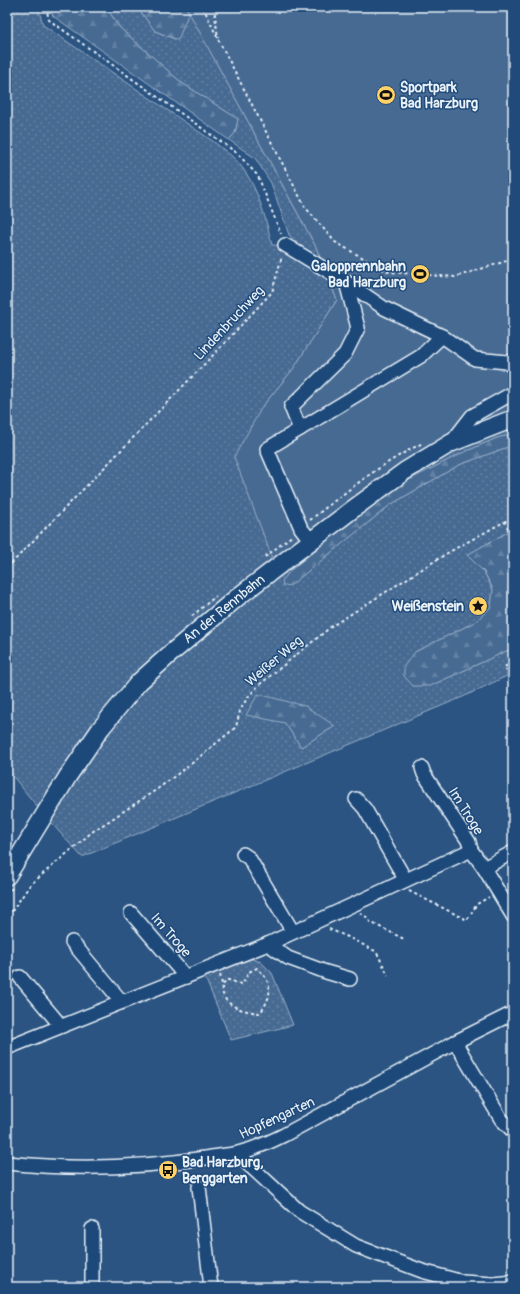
<svg xmlns="http://www.w3.org/2000/svg" width="520" height="1294" viewBox="0 0 520 1294" font-family="Pangolin,sans-serif">
	<defs>
		<pattern id="green-dots" width="8" height="8" patternUnits="userSpaceOnUse"><rect width="8" height="8" fill="#476b93"/><path d="M2 2h.1M6 6h.1" fill="none" stroke="#6281a3" stroke-width="1.8" stroke-linecap="round"/></pattern>
		<pattern id="forest-firs" width="22" height="20" patternUnits="userSpaceOnUse"><rect width="22" height="20" fill="#476b93"/><path d="M5 1l3.5 6h-7zM16 11l3.5 6h-7z" fill="#6281a3"/></pattern>
	</defs>
	<rect width="100%" height="100%" fill="#2b5482"/>
	<filter id="ink" filterUnits="userSpaceOnUse"><feTurbulence type="fractalNoise" baseFrequency=".025" numOctaves="2"/><feDisplacementMap in="SourceGraphic" scale="8" xChannelSelector="R" yChannelSelector="G"/><feConvolveMatrix kernelMatrix="1 2 1 2 8 2 1 2 1" color-interpolation-filters="sRGB"/></filter>
	<g filter="url(#ink)">
		<g fill="url(#green-dots)" stroke="#98aec6" fill-rule="evenodd">
			<path d="M7,7H38L43,25L214,142C221,148 229,153 236,160C257,183 265,215 272,245L300,246L289,235L271,183L255,158L229,140L235,133L238,119L182,83L120,28L106,7H137L155,31L177,40L189,12L316,247L337,300L294,368L262,407L405,471L513,420V434L497,438L460,454L403,483L292,584L390,505L459,465L513,445V529L467,555L484,572L493,590L491,607L475,622L415,652L430,686L513,648V673L465,696L82,857L44,815L7,769ZM285,723L335,726L301,747Z"/>
			<path d="M249,958L261,962L272,973L293,1025L231,1040L204,975Z"/>
		</g>
		<g fill="url(#forest-firs)" stroke="#98aec6">
			<path d="M50,7H106L120,28L182,83L238,119L235,133L229,140L53,16Z"/>
			<path d="M137,7H186L189,12L178,40L155,31Z"/>
			<path d="M513,434V445L459,465L390,505L291,585L283,586L282,581L291,570L363,511L403,483L460,454L497,438Z"/>
			<path d="M513,529V648L430,686H413L404,676V666L415,652L475,622L491,607L493,589L484,572L467,555Z"/>
			<path d="M258,694L305,706L335,726L301,747L285,723L246,715Z"/>
		</g>
		<path fill="#476b93" stroke="#98aec6" d="M186,7H513V420L451,443L276,568L234,457L262,407L294,368L337,300L316,247Z"/>
		<g fill="none" stroke-linecap="round" stroke-linejoin="round">
			<defs>
				<g id="minor">
					<path d="M285,245L346,282L384,308L442,336L475,359L507,362L513,367"/>
					<path d="M300,429L421,356L442,336"/>
					<path d="M451,443L472,416L513,393"/>
					<path d="M311,541L301,528L267,449L300,429L291,407L345,354L358,328L346,282"/>
					<path d="M422,768L424,774L469,842L471,850L484,868L513,916"/>
					<path d="M356,799L365,809L405,879"/>
					<path d="M243,854L249,858L293,932"/>
					<path d="M484,868L513,852"/>
					<path d="M131,913L186,977"/>
					<path d="M72,942L122,1002"/>
					<path d="M268,944L288,958L326,972L350,979"/>
					<path d="M20,977L61,1026"/>
					<path d="M455,1042L501,1119L513,1131"/>
					<path d="M7,1048L268,944L471,850"/>
					<path d="M239,1153L248,1164L299,1211L356,1246L422,1271L463,1282L493,1284L513,1282"/>
					<path d="M7,1163C73,1170 140,1168 205,1158C216,1156 228,1155 238,1153C254,1149 270,1142 284,1135L455,1042L513,1013"/>
					<path d="M199,1187L211,1287"/>
					<path d="M92,1287V1229"/>
				</g>
				<path id="major" d="M7,876L68,776L101,728L139,682L170,654L239,596L353,509L405,471L451,443L507,421L513,420"/>
			</defs>
			<use href="#minor" stroke="#e8f1f8" stroke-width="16"/>
			<use href="#major" stroke="#e8f1f8" stroke-width="20"/>
			<g stroke="#e8f1f8" stroke-width="2" stroke-dasharray="3 3" stroke-linecap="butt">
				<path d="M46,7L49,20L237,153L258,176L281,234"/>
				<path d="M203,7L219,41L305,207L335,242L388,272L455,277L513,259"/>
				<path d="M214,7L218,38"/>
				<path d="M310,520C346,492 381,463 423,443"/>
				<path d="M504,521L513,537"/>
				<path d="M265,557L293,535"/>
				<path d="M7,568L218,350L272,292L282,256"/>
				<path d="M192,616L216,596"/>
				<path d="M513,663L504,667L513,681"/>
				<path d="M409,891L467,920L477,904L489,897"/>
				<path d="M7,895L12,888"/>
				<path d="M360,913L368,918L370,922L404,939"/>
				<path d="M7,914H10L30,885L92,832L156,790L191,764L236,727L240,711L247,698L259,685L332,626L449,552L513,517"/>
				<path d="M329,929L348,937L375,951L378,955L388,975"/>
				<path d="M220,975C222,981 222,988 223,994C227,1008 248,1012 260,1013C272,997 274,983 257,968L249,972L243,983L238,984L231,980H227L222,986"/>
			</g>
			<use href="#minor" stroke="#1f4a7a" stroke-width="13"/>
			<use href="#major" stroke="#1f4a7a" stroke-width="17"/>
		</g>
	</g>
	<defs>
		<symbol id="stadium-disc" viewBox="-11 -11 22 22"><circle r="9.5" fill="#ffd166" stroke="#1f4a7a"/><path d="M0-5a6.5 5 0 1 0 0 10a6.5 5 0 1 0 0-10ZM-3.5-1.8h7v3.6h-7Z" fill="#111"/></symbol>
		<symbol id="sight-disc" viewBox="-11 -11 22 22"><circle r="9.5" fill="#ffd166" stroke="#1f4a7a"/><path d="M0-6L1.8-2.2L6-1.7L2.9 1.2L3.7 5.4L0 3.3L-3.7 5.4L-2.9 1.2L-6-1.7L-1.8-2.2Z" fill="#111"/></symbol>
		<symbol id="bus-disc" viewBox="-11 -11 22 22"><circle r="9.5" fill="#ffd166" stroke="#1f4a7a"/><path d="M-5-6H5V4H4V6H2V4H-2V6H-4V4H-5ZM-3.5-4V0h7V-4ZM-3.5 1.2v1.5H-2V1.2ZM2 1.2v1.5H3.5V1.2Z" fill="#111"/></symbol>
	</defs>
	<g fill-rule="evenodd">
		<use href="#stadium-disc" x="375" y="84" width="22" height="22"/>
		<use href="#stadium-disc" x="409" y="263" width="22" height="22"/>
		<use href="#sight-disc" x="467" y="595" width="22" height="22"/>
		<use href="#bus-disc" x="157" y="1159" width="22" height="22"/>
	</g>
	<g text-anchor="middle" dominant-baseline="central" stroke-width="3" stroke-linejoin="round" paint-order="stroke">
		<g font-size="14" font-weight="bold" fill="#e8f1f8" stroke="#1f4a7a" text-anchor="start">
			<text x="400" y="87">Sportpark<tspan x="400" dy="16">Bad Harzburg</tspan></text>
			<text x="406" y="266" text-anchor="end">Galopprennbahn<tspan x="406" dy="16">Bad Harzburg</tspan></text>
			<text x="464" y="606" text-anchor="end">Weißenstein</text>
			<text x="182" y="1162">Bad Harzburg,<tspan x="182" dy="16">Berggarten</tspan></text>
		</g>
		<g font-size="14" fill="#e8f1f8" stroke="#1f4a7a">
			<text transform="translate(229 323) rotate(-47)">Lindenbruchweg</text>
			<text transform="translate(224 609) rotate(-39)">An der Rennbahn</text>
			<text transform="translate(274 661) rotate(-40)">Weißer Weg</text>
			<text transform="translate(466 811) rotate(58)">Im Troge</text>
			<text transform="translate(171 935) rotate(49)">Im Troge</text>
			<text transform="translate(277 1118) rotate(-25)">Hopfengarten</text>
		</g>
	</g>
	<rect width="520" height="1294" fill="none" stroke="#1f4a7a" stroke-width="24"/>
	<rect x="12" y="12" width="496" height="1270" fill="none" stroke="#e8f1f8" stroke-width="1.5" filter="url(#ink)"/>
</svg>
